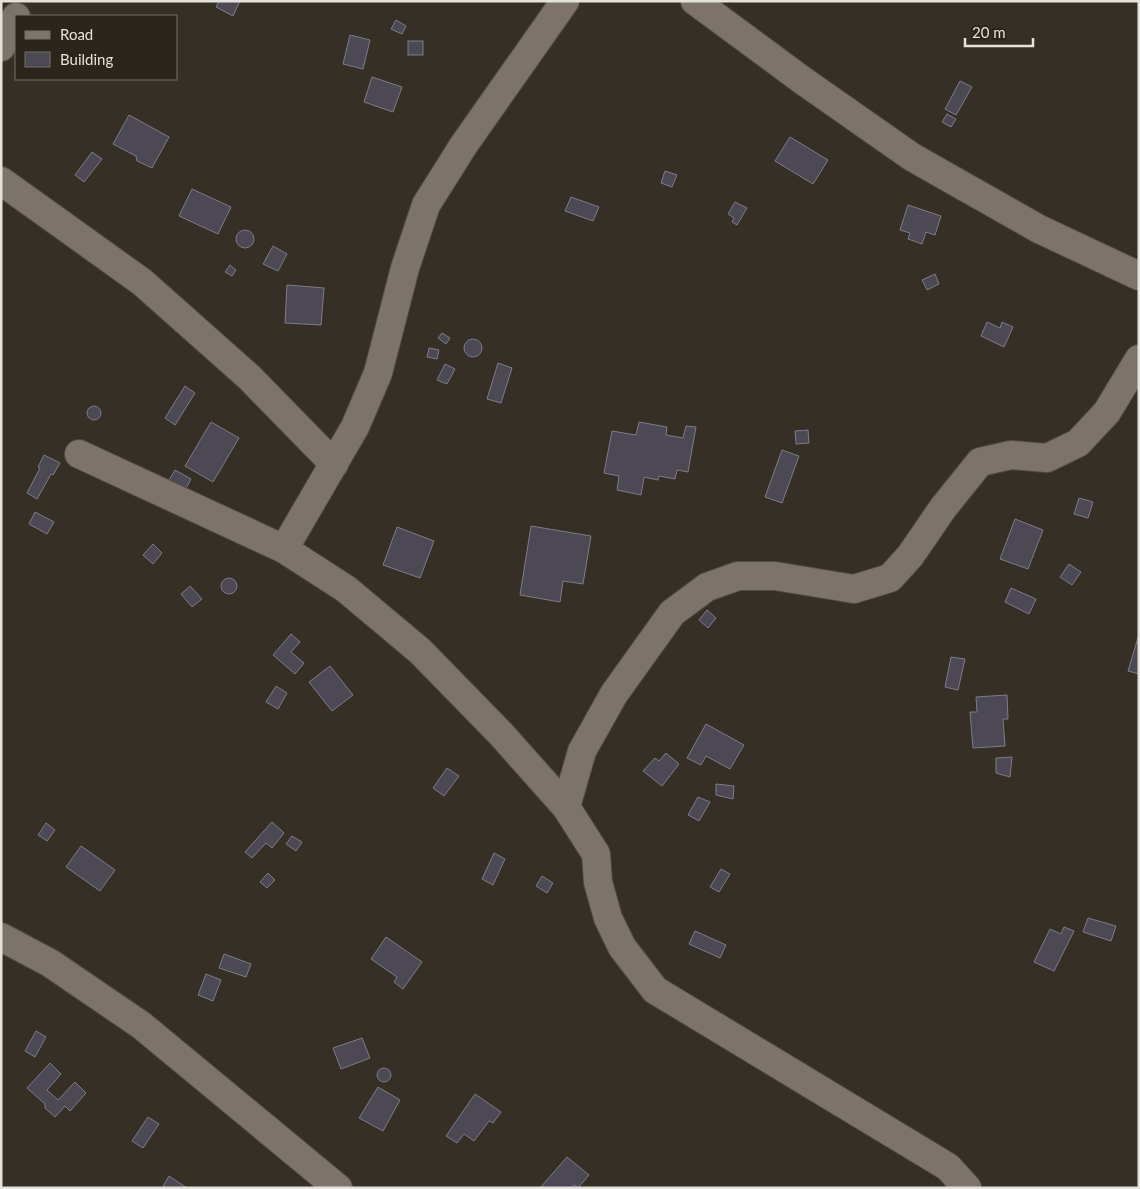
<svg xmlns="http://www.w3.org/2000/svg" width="1140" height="1189" viewBox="0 0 1140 1189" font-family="Lato,sans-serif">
	<rect width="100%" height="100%" fill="#362f26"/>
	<g fill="#4c4954" stroke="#7e7c88">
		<path d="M219,1H240L233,16L216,7Z"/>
		<path d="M396,20L406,26L402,34L391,29Z"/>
		<path d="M350,35L370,40L363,69L343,64Z"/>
		<rect x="408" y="41" width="15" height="14"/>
		<path d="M372,77L402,87L393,112L364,102Z"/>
		<path d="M960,81L972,87L956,115L945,109Z"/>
		<path d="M947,114L956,119L951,127L942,122Z"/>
		<path d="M129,115L169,137L152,168L137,161L136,156L113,144Z"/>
		<path d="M790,137L828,160L813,184L775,161Z"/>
		<path d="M92,152L102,159L84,182L75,175Z"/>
		<path d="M665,171L677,175L672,187L661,183Z"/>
		<path d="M192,189L231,207L218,234L179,216Z"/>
		<path d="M571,197L599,207L593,221L565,211Z"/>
		<path d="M735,202L747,208L737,225L732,222L734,218L728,214Z"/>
		<path d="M908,205L941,216L935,235L926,232L922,244L908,239L910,233L900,230Z"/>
		<circle cx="245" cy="239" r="9"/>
		<path d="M273,246L287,254L278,271L263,264Z"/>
		<path d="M230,265L236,270L232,276L225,272Z"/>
		<path d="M935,274L939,284L927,290L922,280Z"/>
		<path d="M287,285L324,288L321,325L285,323Z"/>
		<path d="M987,322L1000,328L1002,322L1013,327L1004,347L981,336Z"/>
		<path d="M442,333L450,338L446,344L438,338Z"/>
		<circle cx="473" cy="348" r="9"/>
		<path d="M429,348L439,350L437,359L427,357Z"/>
		<path d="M498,363L512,368L501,403L487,399Z"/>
		<path d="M445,364L455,369L447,384L437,380Z"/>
		<path d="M185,386L195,393L175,425L165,418Z"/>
		<circle cx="94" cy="413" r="7"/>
		<path d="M211,422L239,438L213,482L185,466Z"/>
		<path d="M639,422L667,427L666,435L683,438L686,426L696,427L688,472L677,470L675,479L659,476L658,480L644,477L641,495L617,490L619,476L604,473L612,431L636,435Z"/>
		<path d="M808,430L809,443L796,444L795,431Z"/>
		<path d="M782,450L799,456L782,503L765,497Z"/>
		<path d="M44,455L60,463L53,475L51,474L37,499L27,493L40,468L38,467Z"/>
		<path d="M175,470L191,479L184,492L168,482Z"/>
		<path d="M1079,498L1093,502L1088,518L1074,514Z"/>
		<path d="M35,512L54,522L47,534L29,524Z"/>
		<path d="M1015,519L1043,530L1028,569L1000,559Z"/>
		<path d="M531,526L591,536L583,584L563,581L560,602L520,595Z"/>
		<path d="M397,527L434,541L420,578L383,565Z"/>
		<path d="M153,544L162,553L153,564L143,555Z"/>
		<path d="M1069,564L1081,572L1072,585L1060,577Z"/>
		<circle cx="229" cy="586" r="8"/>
		<path d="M190,586L202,599L192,607L181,594Z"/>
		<path d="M1011,588L1036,599L1029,614L1005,602Z"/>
		<path d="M707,610L716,618L708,628L699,620Z"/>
		<path d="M291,634L300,642L291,652L304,663L295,674L273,655Z"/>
		<path d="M1139,634V674L1128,671Z"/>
		<path d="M951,657L965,659L958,690L945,687Z"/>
		<path d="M330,666L353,695L332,711L309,682Z"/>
		<path d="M276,686L287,693L278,709L266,702Z"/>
		<path d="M1007,695L1008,719H1003L1005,746L973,748L970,712H977L976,697Z"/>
		<path d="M706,724L744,745L730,769L706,756L701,765L687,758Z"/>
		<path d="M666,753L679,764L662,786L643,771L655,758L659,761Z"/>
		<path d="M1012,757L1010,777L996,773V758Z"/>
		<path d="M447,768L459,776L444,796L433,788Z"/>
		<path d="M716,784L734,786L733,799L716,795Z"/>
		<path d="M698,797L710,802L699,821L688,815Z"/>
		<path d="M272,822L284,833L272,848L266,843L252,858L245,852Z"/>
		<path d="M46,823L55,830L47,841L38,835Z"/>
		<path d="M292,836L302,842L296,851L286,844Z"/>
		<path d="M81,846L115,870L100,891L66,867Z"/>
		<path d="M494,853L505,859L493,885L482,879Z"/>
		<path d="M721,869L730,874L719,892L710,887Z"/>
		<path d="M268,873L275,880L267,888L260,882Z"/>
		<path d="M542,876L553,883L547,893L536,886Z"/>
		<path d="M1088,918L1116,926L1111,941L1083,932Z"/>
		<path d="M1064,927L1074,931L1054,971L1034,962L1050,929L1061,934Z"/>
		<path d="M695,931L726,945L720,958L689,944Z"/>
		<path d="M386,937L422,962L403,989L394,982L397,977L371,959Z"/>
		<path d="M224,954L251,964L246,977L219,968Z"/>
		<path d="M206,974L221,980L213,1001L198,995Z"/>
		<path d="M36,1031L46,1037L35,1057L25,1051Z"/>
		<path d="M362,1038L370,1058L341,1069L333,1048Z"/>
		<path d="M50,1063L61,1074L47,1090L58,1100L75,1082L86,1093L70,1111L65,1106L55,1117L45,1108V1104L27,1088Z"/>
		<circle cx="384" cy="1075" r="7"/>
		<path d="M378,1087L400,1100L383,1131L359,1118Z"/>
		<path d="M475,1094L501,1112L493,1123L489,1121L474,1141L464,1134L457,1143L446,1136Z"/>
		<path d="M148,1117L159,1124L143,1148L132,1141Z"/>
		<path d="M567,1157L589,1175L578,1188L574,1185L572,1188H540Z"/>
		<path d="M169,1176L187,1188H162Z"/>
	</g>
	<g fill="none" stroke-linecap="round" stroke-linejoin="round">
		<defs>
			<g id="minor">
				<path d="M695,1L802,80L912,157L1039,229L1139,276"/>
				<path d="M1,47L16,17"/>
				<path d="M1,181L142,282L249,377L334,464"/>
				<path d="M79,454L284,549L346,589L420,651L501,734L566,807L596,854L598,882L608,918L622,947L655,990L948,1167L967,1188"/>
				<path d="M284,549L355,427L378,373L405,268L426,205L463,146L565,1"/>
				<path d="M566,807L582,751L614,694L672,613L707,587L738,576H775L854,589L890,578L910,556L943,508L980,462L1011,455L1047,458L1078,443L1107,412L1139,359"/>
				<path d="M1,937L50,963L141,1025L338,1188"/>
			</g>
		</defs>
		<use href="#minor" stroke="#514c44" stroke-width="30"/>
		<use href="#minor" stroke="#7c746a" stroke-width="28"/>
	</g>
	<rect width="1140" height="1189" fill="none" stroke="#e5e1db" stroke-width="5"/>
	<rect x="15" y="15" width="162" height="65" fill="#2b251c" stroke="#757068"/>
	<rect x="25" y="31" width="25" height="8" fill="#7c746a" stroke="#757068"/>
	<text x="60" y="40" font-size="15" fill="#e5e1db">Road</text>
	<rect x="25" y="52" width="25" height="15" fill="#4c4954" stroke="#757068"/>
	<text x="60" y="65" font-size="15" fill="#e5e1db">Building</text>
	<path d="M965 38v8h68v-8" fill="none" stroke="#e5e1db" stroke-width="2.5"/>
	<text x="972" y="38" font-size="15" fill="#e5e1db" stroke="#2b251c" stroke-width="4" paint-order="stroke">20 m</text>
</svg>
